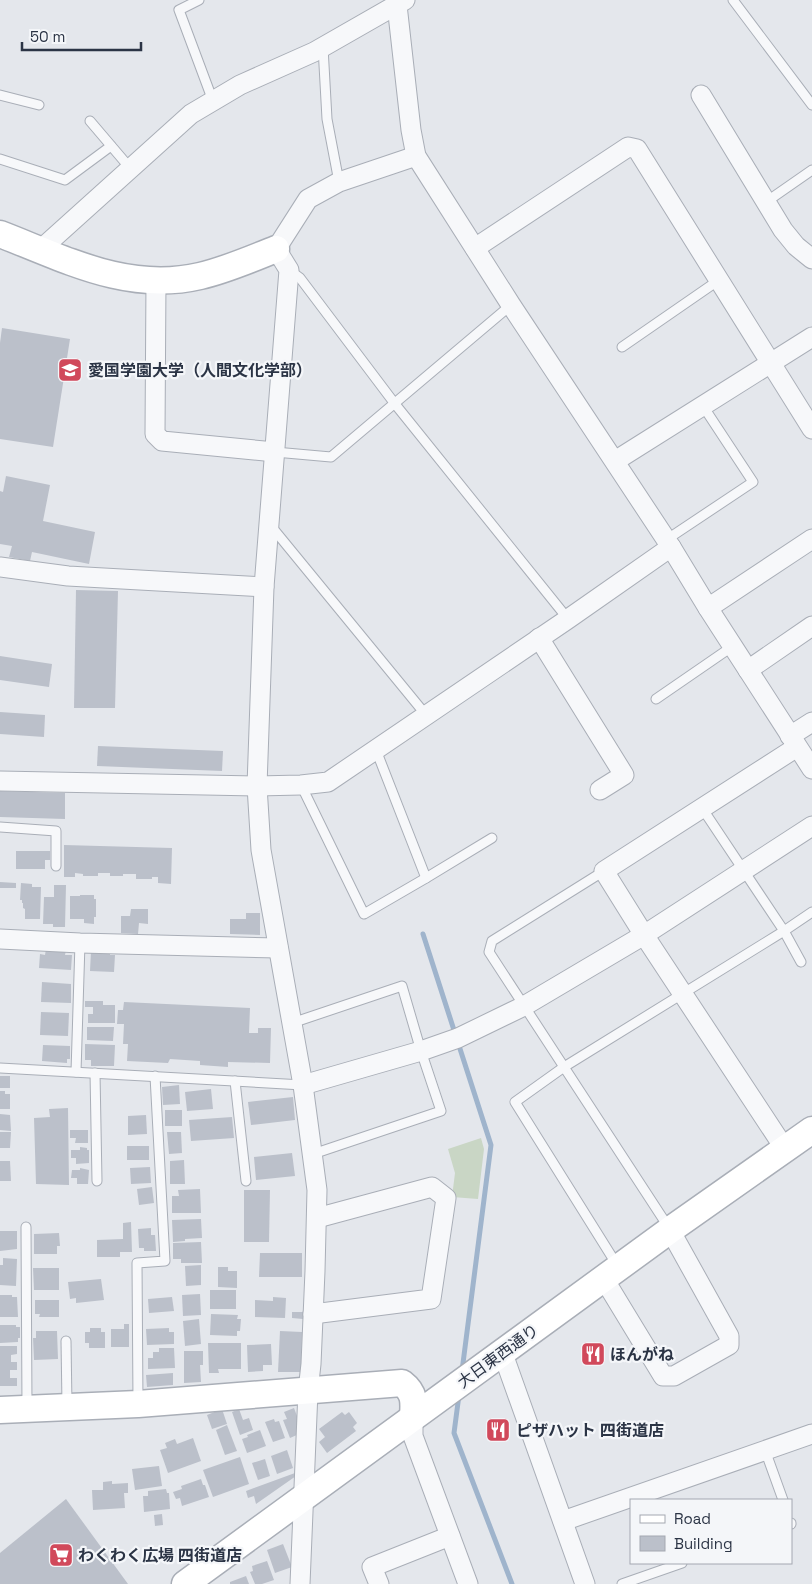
<svg xmlns="http://www.w3.org/2000/svg" width="812" height="1584" viewBox="0 0 812 1584" font-family="'Space Grotesk','Noto Sans JP',sans-serif">
	<rect width="100%" height="100%" fill="#e4e7ec"/>
	<path fill="#c9d6c5" d="M481,1138L484,1149L478,1199L452,1197L455,1173L448,1149Z"/>
	<g fill="none" stroke-linecap="round" stroke-linejoin="round">
		<g stroke="#9fb4cc" stroke-width="5">
			<path d="M423,934L491,1145L462,1371"/>
			<path d="M459,1395L454,1433L512,1584"/>
		</g>
	</g>
	<g fill="#bbc0ca">
		<path d="M2,328L70,339L53,447L0,439V343Z"/>
		<path d="M6,476L50,485L43,521L95,532L89,564L32,552L30,561L9,557L12,546L0,544V491L3,492Z"/>
		<path d="M76,590L118,591L115,708H74Z"/>
		<path d="M0,656L52,664L49,687L0,680Z"/>
		<path d="M0,712L45,715L44,737L0,734Z"/>
		<path d="M98,746L223,751L222,771L97,766Z"/>
		<path d="M0,791L65,793V819L0,817Z"/>
		<path d="M64,845L172,848L171,884L158,883V877H152V879H136V874H123V876H110V873H98V876H83V874L75,873V877H64Z"/>
		<path d="M16,851H50V860H45V869H16Z"/>
		<path d="M0,882L16,883V888H0Z"/>
		<path d="M21,883L32,884V887H41L40,919H25V909L23,908V903H22V900H20Z"/>
		<path d="M54,885H66L65,927H53V924H43L44,897H54Z"/>
		<path d="M80,895H94V899H96V917H94V924L84,923V919H70V896H80Z"/>
		<path d="M131,909H148V924L139,923L138,934L121,933V916H130Z"/>
		<path d="M246,913H260V935L230,934V919H246Z"/>
		<path d="M46,949L66,950L65,955H72L71,970L39,968L40,954L45,955Z"/>
		<path d="M91,951H110V955H115L114,972L90,971Z"/>
		<path d="M42,982L71,984V1003L41,1002Z"/>
		<path d="M85,1001H103V1005H115V1023H88V1014H93V1007H85Z"/>
		<path d="M124,1002L250,1008L249,1033H258V1028H271L270,1063L228,1062V1067L200,1065V1061L170,1059L168,1063L127,1061L128,1044H123L124,1024H117L118,1010H123Z"/>
		<path d="M41,1012L69,1013L68,1036L40,1035Z"/>
		<path d="M87,1027H114L113,1041L87,1040Z"/>
		<path d="M85,1044L115,1045L114,1066H91V1060H85Z"/>
		<path d="M43,1045L70,1046V1059H67V1063L42,1061Z"/>
		<rect x="0" y="1076" width="10" height="12"/>
		<path d="M179,1085L180,1104L163,1105L162,1087Z"/>
		<path d="M211,1089L213,1109L187,1111L185,1092Z"/>
		<path d="M0,1091H5V1094H10V1109H0Z"/>
		<path d="M293,1097L295,1120L251,1125L248,1102Z"/>
		<path d="M68,1108L69,1185L36,1184L34,1118L50,1117L49,1109Z"/>
		<rect x="165" y="1110" width="17" height="16"/>
		<path d="M0,1114L10,1115L11,1131L0,1130Z"/>
		<path d="M146,1115L147,1134L128,1135V1116Z"/>
		<path d="M232,1117L234,1138L191,1141L189,1120Z"/>
		<path d="M70,1130H88V1143H75L76,1138H70Z"/>
		<path d="M0,1132H11L10,1148H0Z"/>
		<path d="M167,1132H181L182,1153L169,1154Z"/>
		<rect x="127" y="1146" width="22" height="14"/>
		<path d="M80,1147L87,1148V1150H89V1163L76,1164V1158H71V1150H80Z"/>
		<path d="M292,1153L295,1176L256,1180L254,1157Z"/>
		<path d="M184,1160L185,1184H170V1161Z"/>
		<path d="M0,1161H10L11,1181H0Z"/>
		<path d="M150,1167L151,1183L131,1184L130,1168Z"/>
		<path d="M80,1168L89,1170L88,1184H77V1178H71L72,1170H80Z"/>
		<path d="M152,1187L154,1203L139,1205L137,1189Z"/>
		<path d="M200,1189L201,1213H172V1196H179L178,1190Z"/>
		<path d="M244,1190H270L269,1242H244Z"/>
		<path d="M201,1219L202,1238L185,1239V1241L173,1242L172,1220Z"/>
		<path d="M131,1222L132,1252H120V1257H97V1240L123,1239V1223Z"/>
		<path d="M151,1228V1235H155L156,1251H144V1248H139L138,1229Z"/>
		<path d="M0,1231H17V1249L0,1251Z"/>
		<path d="M59,1233L60,1246H57V1254H34V1234Z"/>
		<path d="M201,1242L202,1263H181V1259H173V1243Z"/>
		<path d="M260,1253H302V1277H259Z"/>
		<path d="M3,1258L17,1259L16,1286L0,1285V1265H3Z"/>
		<path d="M201,1265V1285L186,1286L185,1266Z"/>
		<path d="M218,1267H228V1271H237V1288L218,1287Z"/>
		<path d="M33,1268H59V1290H34Z"/>
		<path d="M101,1279L104,1300L76,1303V1298L70,1299L68,1282Z"/>
		<rect x="210" y="1290" width="26" height="19"/>
		<path d="M200,1294L201,1315L183,1316L182,1295Z"/>
		<path d="M0,1295H12V1297H17L18,1317H0Z"/>
		<path d="M172,1297L174,1311L149,1313L148,1299Z"/>
		<path d="M273,1297L286,1298L285,1318L255,1317V1300L273,1301Z"/>
		<path d="M35,1300H59V1317H39L40,1314H35Z"/>
		<path d="M292,1312H303V1319L292,1318Z"/>
		<path d="M211,1314L238,1315L237,1319H241L240,1331H237V1336L210,1335Z"/>
		<path d="M199,1319L201,1344L185,1346L183,1321Z"/>
		<path d="M124,1324H129V1347H111V1329H124Z"/>
		<path d="M0,1325H16V1327H20V1338H18V1342L0,1343Z"/>
		<path d="M90,1328H101V1332H105V1348H89V1343H85V1332H90Z"/>
		<path d="M169,1328V1332H174V1344L147,1345L146,1329Z"/>
		<path d="M36,1331H57L58,1359L34,1360L33,1338H36Z"/>
		<path d="M280,1331L302,1332L301,1372H278Z"/>
		<path d="M208,1343H241V1369H218L219,1373H209Z"/>
		<path d="M271,1344L272,1365H263V1371L248,1372L247,1345Z"/>
		<path d="M0,1346H17V1354L11,1355V1362H17V1370H10V1378H17V1386H0Z"/>
		<path d="M159,1348H174L175,1368L148,1369V1358H153V1352H159Z"/>
		<path d="M184,1351H203V1365H200L201,1382L184,1383Z"/>
		<path d="M173,1373V1385L147,1387L146,1375Z"/>
		<path d="M294,1408L300,1424L296,1425L299,1434L290,1438L283,1420L287,1419L284,1412Z"/>
		<path d="M222,1409L227,1424L212,1429L207,1415Z"/>
		<path d="M239,1409L243,1420L249,1418L253,1430L240,1435L232,1412Z"/>
		<path d="M342,1412L345,1415L349,1412L357,1423L353,1427L356,1431L327,1453L319,1442L325,1437L319,1429Z"/>
		<path d="M274,1419L275,1422L279,1421L285,1438L273,1442L265,1422Z"/>
		<path d="M227,1425L237,1451L225,1455L216,1430Z"/>
		<path d="M260,1430L266,1446L247,1453L242,1439L248,1437L247,1435Z"/>
		<path d="M193,1438L201,1461L168,1473L160,1450L167,1448L165,1443L175,1439L177,1444Z"/>
		<path d="M287,1450L293,1468L277,1474L271,1456Z"/>
		<path d="M240,1457L249,1484L213,1497L203,1470Z"/>
		<path d="M265,1459L270,1476L258,1480L252,1463Z"/>
		<path d="M159,1466L162,1486L135,1490L132,1469Z"/>
		<path d="M295,1473L296,1476L256,1504L254,1496L248,1498L246,1491Z"/>
		<path d="M201,1479L203,1485H205L209,1497L182,1506L180,1498L176,1499L173,1492L182,1489L181,1486Z"/>
		<path d="M112,1481V1484L128,1483V1493H124L125,1508L93,1510L92,1490H103V1482Z"/>
		<path d="M166,1489L167,1493H169L170,1509L144,1512L143,1496H148V1491Z"/>
		<path d="M66,1499L128,1584H0V1553Z"/>
		<path d="M162,1514L163,1525L155,1526L154,1515Z"/>
		<path d="M283,1544L292,1567L275,1573L267,1550Z"/>
		<path d="M267,1561L274,1580L262,1584H255L250,1572L253,1571L252,1566Z"/>
		<path d="M246,1576L249,1584H230V1582Z"/>
	</g>
	<g fill="none" stroke-linecap="round" stroke-linejoin="round">
		<defs>
			<g id="lane">
				<path d="M199,0L179,10L213,101"/>
				<path d="M733,0L812,105"/>
				<path d="M323,47L327,119L339,182"/>
				<path d="M0,95L39,105"/>
				<path d="M90,121L130,168"/>
				<path d="M0,159L65,180L111,146"/>
				<path d="M766,202L812,170"/>
				<path d="M289,270L300,278L395,404L568,619"/>
				<path d="M622,347L719,280"/>
				<path d="M275,452L331,457L511,305"/>
				<path d="M271,526L426,715"/>
				<path d="M666,540L753,482L703,406"/>
				<path d="M656,699L733,646"/>
				<path d="M376,750L426,878"/>
				<path d="M301,785L364,914L426,878L492,838"/>
				<path d="M702,808L784,931L801,962"/>
				<path d="M0,827L56,831V866"/>
				<path d="M604,871L492,941L489,952L669,1228"/>
				<path d="M292,1023L402,986L421,1051L441,1111L313,1154"/>
				<path d="M0,1068L303,1085"/>
				<path d="M76,1072L80,943"/>
				<path d="M95,1073L97,1181"/>
				<path d="M235,1081L246,1181"/>
				<path d="M26,1227L27,1406"/>
				<path d="M617,1265L515,1102L564,1067L784,931L812,912"/>
				<path d="M66,1341L67,1405"/>
				<path d="M138,1402L137,1263L165,1261L155,1076"/>
				<path d="M765,1450L783,1500"/>
				<path d="M791,1523V1524"/>
				<path d="M622,1584L682,1563"/>
			</g>
			<g id="street">
				<path d="M398,0L397,5L411,130L416,156L511,305L671,547L708,608L812,769"/>
				<path d="M701,95L783,230L796,246L812,259"/>
				<path d="M475,248L628,147L637,149L812,429"/>
				<path d="M40,250L191,114L240,85L314,52L405,0"/>
				<path d="M156,280L155,434L162,441L275,452"/>
				<path d="M615,461L812,337"/>
				<path d="M0,567L68,576L264,587"/>
				<path d="M708,608L812,539"/>
				<path d="M539,638L624,775L600,790"/>
				<path d="M748,670L812,626"/>
				<path d="M790,736L812,722"/>
				<path d="M0,781L257,786L301,785L328,782L568,619L671,547"/>
				<path d="M0,939L80,943L278,948"/>
				<path d="M303,1085L421,1051L458,1038L524,1006L644,935L812,826"/>
				<path d="M785,1149L644,935L604,871L797,747"/>
				<path d="M604,1279L663,1376H674L729,1345V1336L670,1230"/>
				<path d="M313,1314L431,1299L446,1198L432,1187L317,1218"/>
				<path d="M503,1354L585,1584"/>
				<path d="M413,1417V1436L468,1584"/>
				<path d="M563,1521L812,1434"/>
				<path d="M300,1584L308,1391L311,1364L315,1271L317,1190L303,1085L261,850L257,786L264,587L289,270L276,249L308,199L339,182L416,156"/>
				<path d="M379,1584L372,1567L450,1536"/>
			</g>
			<g id="secondary">
				<path d="M0,234C65,259 128,293 200,276C226,270 251,259 276,249"/>
				<path d="M0,1410L138,1404L402,1383C415,1393 414,1402 413,1417"/>
				<path d="M185,1584L670,1230L812,1130"/>
			</g>
		</defs>
		<use href="#lane" stroke="#a9aeb7" stroke-width="11"/>
		<use href="#street" stroke="#a9aeb7" stroke-width="21"/>
		<use href="#secondary" stroke="#a9aeb7" stroke-width="29"/>
		<use href="#lane" stroke="#f7f8fa" stroke-width="9"/>
		<use href="#street" stroke="#f7f8fa" stroke-width="19"/>
		<use href="#secondary" stroke="#fff" stroke-width="26"/>
	</g>
	<defs>
		<symbol id="university-square" viewBox="-11 -11 22 22"><rect x="-9" y="-9" width="18" height="18" rx="4" fill="#d1495b" stroke="#f4f6f9"/><path d="M0-5L7-2L0 1L-7-2ZM-4 1L0 2.5L4 1V4Q0 6-4 4Z" fill="#fff"/></symbol>
		<symbol id="restaurant-square" viewBox="-11 -11 22 22"><rect x="-9" y="-9" width="18" height="18" rx="4" fill="#d1495b" stroke="#f4f6f9"/><path d="M-5-6h1v4h1v-4h1v4h1v-4h1v5L-1.5 .5V6h-2V.5L-5-1ZM5-6V6H3V1.5H1.5Q1.5-4 5-6Z" fill="#fff"/></symbol>
		<symbol id="supermarket-square" viewBox="-11 -11 22 22"><rect x="-9" y="-9" width="18" height="18" rx="4" fill="#d1495b" stroke="#f4f6f9"/><path d="M-6-5.5h2.5l.6 2H6L4.5 2H-2.5L-4.4-4H-6ZM-1.5 3.2a1.3 1.3 0 1 0 .1 0ZM3 3.2a1.3 1.3 0 1 0 .1 0Z" fill="#fff"/></symbol>
	</defs>
	<g fill-rule="evenodd">
		<use href="#university-square" x="56" y="356" width="28" height="28"/>
		<use href="#restaurant-square" x="579" y="1340" width="28" height="28"/>
		<use href="#restaurant-square" x="484" y="1416" width="28" height="28"/>
		<use href="#supermarket-square" x="47" y="1541" width="28" height="28"/>
	</g>
	<g text-anchor="middle" dominant-baseline="central" stroke-width="4.5" stroke-linejoin="round" paint-order="stroke">
		<g font-size="16" font-weight="bold" fill="#2b3445" stroke="#f4f6f9" text-anchor="start">
			<text x="88" y="370">愛国学園大学（人間文化学部）</text>
			<text x="610" y="1354">ほんがね</text>
			<text x="516" y="1430">ピザハット 四街道店</text>
			<text x="78" y="1555">わくわく広場 四街道店</text>
		</g>
		<g font-size="16" fill="#2b3445" stroke="#f4f6f9">
			<text transform="translate(498 1356) rotate(-36)">大日東西通り</text>
		</g>
	</g>
	<rect x="630" y="1499" width="162" height="65" fill="#f4f6f9" stroke="#a4a8b1"/>
	<rect x="640" y="1515" width="25" height="8" fill="#ffffff" stroke="#a4a8b1"/>
	<text x="674" y="1524" font-size="15" fill="#2b3445">Road</text>
	<rect x="640" y="1536" width="25" height="15" fill="#bbc0ca" stroke="#a4a8b1"/>
	<text x="674" y="1549" font-size="15" fill="#2b3445">Building</text>
	<path d="M22 42v8h119v-8" fill="none" stroke="#2b3445" stroke-width="2.5"/>
	<text x="30" y="42" font-size="15" fill="#2b3445" stroke="#f4f6f9" stroke-width="4" paint-order="stroke">50 m</text>
</svg>
